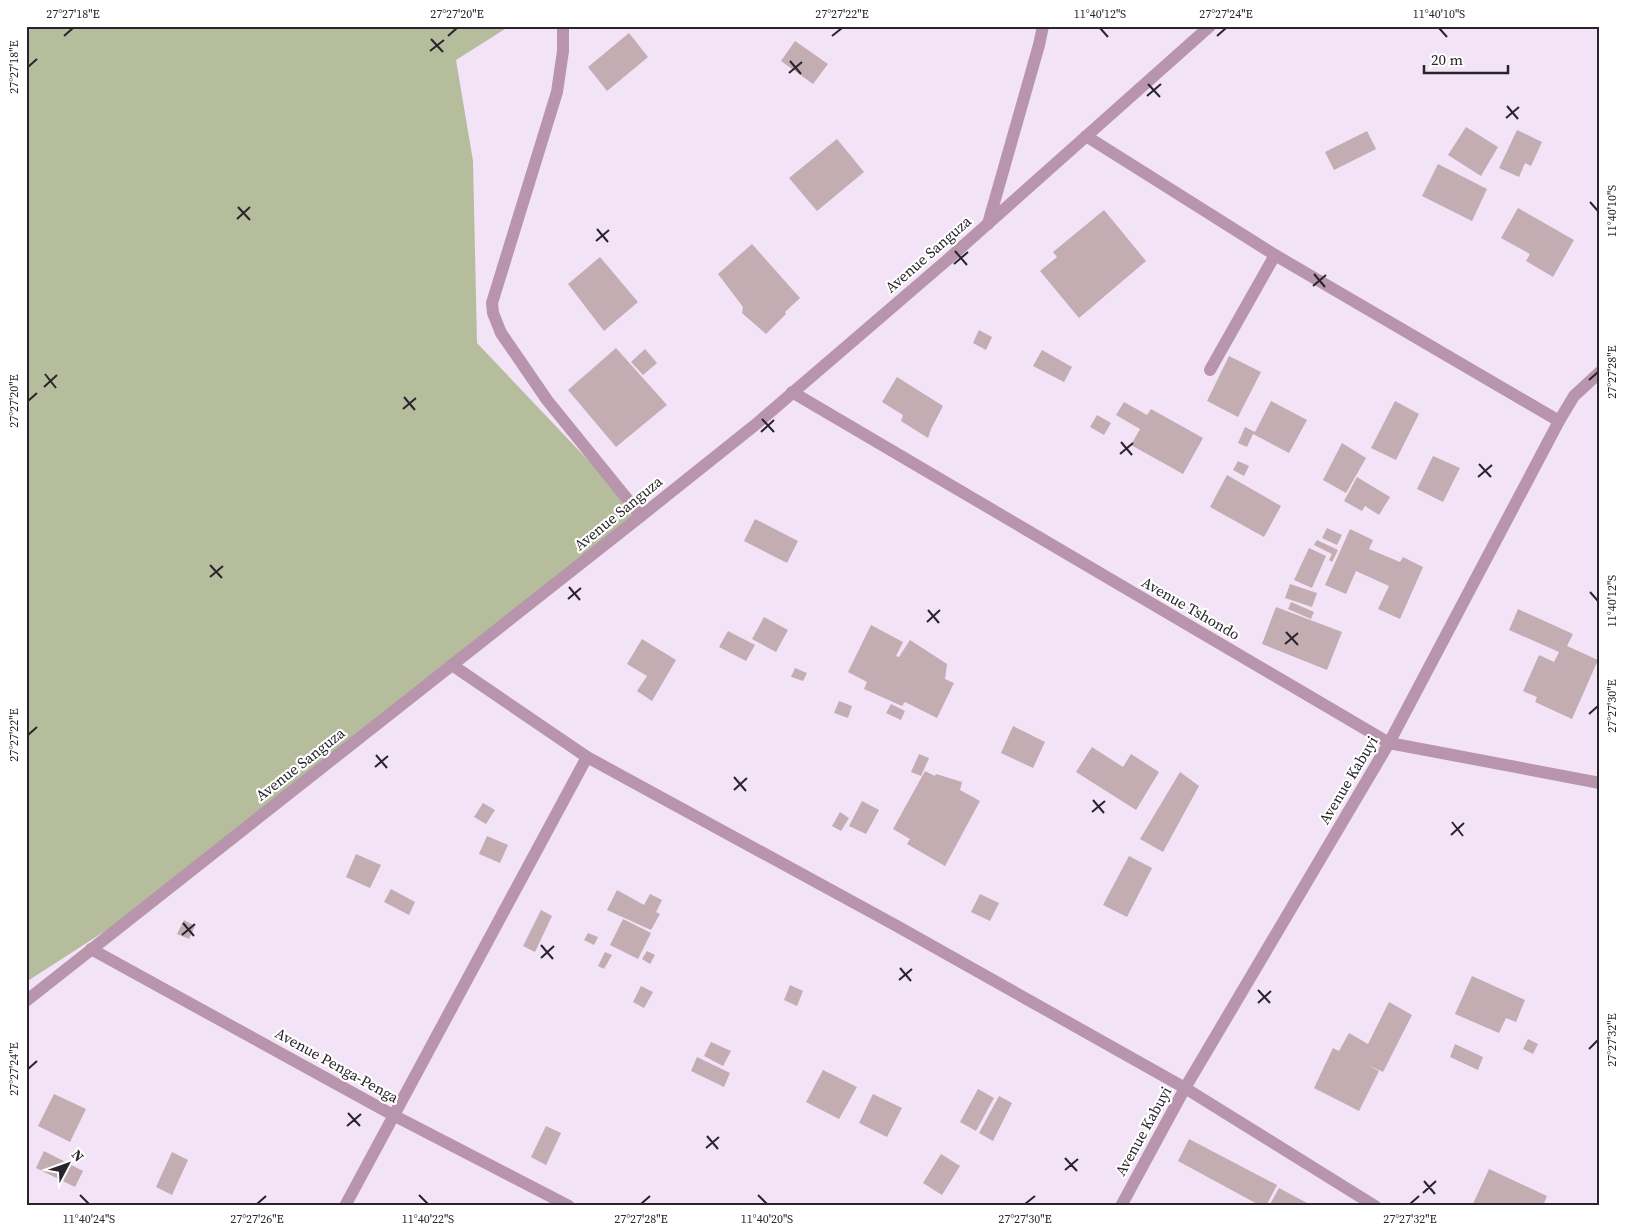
<svg xmlns="http://www.w3.org/2000/svg" width="1626" height="1232" viewBox="0 0 1626 1232" font-family="'Source Serif 4',serif">
	<rect width="100%" height="100%" fill="#f2e3f7"/>
	<path fill="#b5bd9d" d="M26,26H504L505,29L456,60L473,161L477,343L641,516L158,897L26,982Z"/>
	<g fill="#c4acb3">
		<path d="M629,33L648,57L607,91L588,67Z"/>
		<path d="M795,41L828,64L813,84L781,61Z"/>
		<path d="M1466,127L1498,147L1481,176L1448,155Z"/>
		<path d="M1517,130L1542,142L1531,166L1525,163L1519,177L1499,168Z"/>
		<path d="M1367,131L1376,149L1334,170L1325,152Z"/>
		<path d="M837,139L864,172L817,211L789,178Z"/>
		<path d="M1438,164L1487,189L1472,221L1422,196Z"/>
		<path d="M1518,208L1574,240L1553,277L1526,261L1530,254L1501,238Z"/>
		<path d="M1104,210L1146,261L1079,318L1040,271L1057,257L1053,252Z"/>
		<path d="M752,244L800,298L785,312L786,314L766,334L742,313L743,307L718,274Z"/>
		<path d="M600,257L638,302L604,331L568,284Z"/>
		<path d="M979,330L992,337L986,350L973,343Z"/>
		<path d="M616,348L667,405L616,447L568,390Z"/>
		<path d="M645,349L657,363L643,375L631,362Z"/>
		<path d="M1042,350L1072,367L1064,382L1033,366Z"/>
		<path d="M1229,356L1261,372L1238,417L1207,401Z"/>
		<path d="M897,377L943,406L931,429L928,438L901,421L903,415L882,402Z"/>
		<path d="M1271,401L1307,420L1289,453L1253,434L1247,447L1238,443L1245,427L1255,432Z"/>
		<path d="M1395,401L1419,414L1396,460L1371,448Z"/>
		<path d="M1124,402L1147,415L1151,409L1203,438L1183,474L1131,445L1140,429L1116,415Z"/>
		<path d="M1097,415L1111,423L1104,435L1090,427Z"/>
		<path d="M1342,443L1366,458L1346,493L1323,480Z"/>
		<path d="M1433,456L1460,468L1443,502L1417,489Z"/>
		<path d="M1238,461L1249,466L1244,476L1233,470Z"/>
		<path d="M1227,475L1281,506L1264,537L1210,507Z"/>
		<path d="M1357,477L1390,497L1379,515L1365,506L1362,511L1344,501Z"/>
		<path d="M755,519L798,541L787,563L744,541Z"/>
		<path d="M1327,528L1342,535L1337,545L1322,538Z"/>
		<path d="M1350,529L1373,540L1369,549L1400,562L1403,557L1423,567L1400,619L1378,609L1389,586L1356,571L1346,594L1325,585Z"/>
		<path d="M1317,540L1338,550L1332,562L1329,560L1332,554L1314,545Z"/>
		<path d="M1309,548L1326,556L1312,588L1294,580Z"/>
		<path d="M1290,584L1317,593L1312,607L1285,598Z"/>
		<path d="M1291,602L1314,612L1311,619L1288,609Z"/>
		<path d="M1276,607L1342,632L1327,670L1262,644Z"/>
		<path d="M1518,609L1573,634L1567,646L1598,660L1572,719L1535,702L1537,697L1523,691L1539,655L1554,662L1559,652L1509,630Z"/>
		<path d="M764,617L788,630L776,652L752,639Z"/>
		<path d="M871,625L903,642L896,656L899,657L910,640L947,664L945,679L954,683L937,718L905,702L902,706L864,689L867,682L848,672Z"/>
		<path d="M728,631L755,645L746,661L719,647Z"/>
		<path d="M642,639L676,660L652,701L637,691L647,676L627,664Z"/>
		<path d="M795,668L807,673L803,681L791,677Z"/>
		<path d="M839,701L852,706L848,718L834,713Z"/>
		<path d="M891,704L905,711L901,720L886,713Z"/>
		<path d="M1013,726L1045,742L1033,768L1001,753Z"/>
		<path d="M1092,747L1123,767L1131,754L1159,772L1136,810L1076,772Z"/>
		<path d="M919,754L929,758L921,776L911,772Z"/>
		<path d="M925,771L935,776L936,774L962,782L960,790L980,801L945,866L907,844L910,839L893,829Z"/>
		<path d="M1180,772L1199,786L1163,852L1140,839Z"/>
		<path d="M862,801L879,810L866,834L849,826Z"/>
		<path d="M483,803L495,810L486,824L474,817Z"/>
		<path d="M840,812L849,818L841,831L832,826Z"/>
		<path d="M487,836L508,845L500,863L479,854Z"/>
		<path d="M356,854L381,865L370,888L346,877Z"/>
		<path d="M1129,856L1152,868L1127,917L1103,905Z"/>
		<path d="M391,889L415,902L409,915L384,902Z"/>
		<path d="M617,890L644,905L650,894L662,900L656,912L660,914L651,930L607,910Z"/>
		<path d="M980,894L999,903L990,921L971,912Z"/>
		<path d="M541,910L552,916L535,952L523,946Z"/>
		<path d="M623,919L651,933L638,959L610,945Z"/>
		<path d="M184,920L195,926L189,939L177,934Z"/>
		<path d="M588,933L598,937L594,945L584,940Z"/>
		<path d="M647,951L655,955L650,964L642,959Z"/>
		<path d="M605,952L612,955L604,969L598,966Z"/>
		<path d="M1472,976L1525,1000L1516,1022L1506,1018L1499,1033L1455,1014Z"/>
		<path d="M790,985L803,991L797,1006L784,1000Z"/>
		<path d="M641,986L653,992L644,1008L633,1002Z"/>
		<path d="M1389,1002L1412,1015L1383,1072L1368,1065L1379,1071L1359,1111L1314,1088L1333,1048L1339,1051L1349,1033L1368,1044Z"/>
		<path d="M1528,1039L1538,1044L1533,1054L1523,1049Z"/>
		<path d="M711,1042L731,1051L723,1066L704,1056Z"/>
		<path d="M1455,1044L1483,1057L1478,1070L1450,1057Z"/>
		<path d="M697,1057L730,1073L724,1087L691,1071Z"/>
		<path d="M823,1070L857,1087L839,1119L806,1102Z"/>
		<path d="M978,1089L994,1098L976,1131L960,1122Z"/>
		<path d="M54,1094L86,1109L70,1142L38,1126Z"/>
		<path d="M873,1094L902,1108L887,1137L859,1123Z"/>
		<path d="M999,1096L1012,1103L993,1141L979,1133Z"/>
		<path d="M546,1126L561,1133L546,1165L531,1157Z"/>
		<path d="M1189,1139L1277,1185L1266,1206H1261L1178,1161Z"/>
		<path d="M44,1151L83,1171L75,1187L36,1168Z"/>
		<path d="M172,1152L188,1160L172,1195L156,1187Z"/>
		<path d="M941,1154L960,1166L942,1195L923,1183Z"/>
		<path d="M1489,1169L1547,1196L1543,1206H1472Z"/>
		<path d="M1279,1188L1309,1204L1308,1206H1269Z"/>
	</g>
	<g fill="none" stroke-linecap="round" stroke-linejoin="round">
		<g stroke="#b995ad" stroke-width="12">
			<path d="M563,26V51L557,92L492,303L493,313L501,333L547,400L641,516"/>
			<path d="M1086,136L1275,255L1559,421"/>
			<path d="M988,224L1039,45L1043,26"/>
			<path d="M1210,370L1275,255"/>
			<path d="M792,392L1389,743L1600,783"/>
			<path d="M452,665L587,757L895,925L1185,1088L1375,1206"/>
			<path d="M91,949L393,1115L569,1206"/>
			<path d="M26,1001L641,516L755,425L946,261L1210,26"/>
			<path d="M345,1206L587,757"/>
			<path d="M1121,1206L1185,1088L1389,743L1559,421L1574,396L1600,372"/>
		</g>
	</g>
	<path fill="none" stroke="#29242b" stroke-width="2" d="M1100,28L1108,37M1439,28L1447,37M64,36L73,28M448,36L457,28M832,36L842,28M1217,36L1226,28M431,39L443,52M430,51L444,40M790,61L801,74M28,67L37,59M789,73L802,62M1148,84L1160,97M1147,96L1161,84M1507,106L1518,119M1506,118L1519,107M1590,202L1598,211M238,207L250,220M237,219L250,207M597,229L608,242M596,241L609,230M955,251L967,265M954,264L968,252M1314,274L1325,287M1313,286L1326,275M45,374L56,388M1589,380L1598,372M44,387L57,375M404,397L415,410M28,401L37,393M403,409L416,398M762,419L774,432M761,432L774,420M1121,442L1132,455M1120,454L1133,443M1479,464L1491,477M1478,477L1492,465M210,565L222,578M210,577L223,566M569,587L580,600M1590,592L1598,601M568,599L581,588M928,610L939,623M927,622L940,610M1286,632L1298,645M1285,644L1298,633M1589,714L1598,706M28,735L37,727M376,755L387,768M375,767L388,756M734,777L746,791M734,790L747,778M1093,800L1104,813M1092,812L1105,801M1452,822L1463,836M1451,835L1464,823M183,923L194,936M182,935L195,924M541,945L553,959M541,958L554,946M900,968L911,981M899,980L912,969M1258,990L1270,1003M1258,1003L1271,991M1589,1049L1598,1040M28,1069L37,1061M348,1113L360,1126M347,1126L361,1114M707,1136L718,1149M706,1148L719,1137M1065,1158L1077,1171M1065,1170L1078,1159M1424,1181L1435,1194M1423,1193L1436,1181M80,1195L89,1204M419,1195L428,1204M758,1195L767,1204M257,1204L266,1196M641,1204L650,1196M1025,1204L1035,1196M1410,1204L1419,1196"/>
	<g text-anchor="middle" dominant-baseline="central" stroke-width="4.5" stroke-linejoin="round" paint-order="stroke">
		<g font-size="15" fill="#29242b" stroke="#fff">
			<text transform="translate(928 254) rotate(-41)">Avenue Sanguza</text>
			<text transform="translate(618 513) rotate(-39)">Avenue Sanguza</text>
			<text transform="translate(1191 608) rotate(30)">Avenue Tshondo</text>
			<text transform="translate(300 764) rotate(-38)">Avenue Sanguza</text>
			<text transform="translate(1348 780) rotate(-59)">Avenue Kabuyi</text>
			<text transform="translate(337 1065) rotate(29)">Avenue Penga-Penga</text>
			<text transform="translate(1143 1131) rotate(-61)">Avenue Kabuyi</text>
		</g>
	</g>
	<rect width="1626" height="1232" fill="none" stroke="#ffffff" stroke-width="55"/>
	<g transform="translate(68 1164) rotate(49)" stroke="#ffffff" stroke-width="4" paint-order="stroke">
	<path d="M0-4L9 19L0 12L-9 19Z" fill="#29242b"/>
	<text y="-8" font-size="14" font-weight="bold" text-anchor="middle" fill="#29242b">N</text>
	</g>
	<path d="M1424 65v8h84v-8" fill="none" stroke="#29242b" stroke-width="2.5"/>
	<text x="1431" y="65" font-size="15" fill="#29242b" stroke="#ffffff" stroke-width="4" paint-order="stroke">20 m</text>
	<rect x="28" y="28" width="1570" height="1176" fill="none" stroke="#29242b" stroke-width="2"/>
	<g font-size="12" text-anchor="middle" fill="#29242b">
		<text x="73" y="18">27°27'18"E</text>
		<text x="457" y="18">27°27'20"E</text>
		<text x="842" y="18">27°27'22"E</text>
		<text x="1100" y="18">11°40'12"S</text>
		<text x="1226" y="18">27°27'24"E</text>
		<text x="1439" y="18">11°40'10"S</text>
		<text transform="translate(14 67) rotate(-90)" y="4">27°27'18"E</text>
		<text transform="translate(1612 211) rotate(-90)" y="4">11°40'10"S</text>
		<text transform="translate(1612 372) rotate(-90)" y="4">27°27'28"E</text>
		<text transform="translate(14 401) rotate(-90)" y="4">27°27'20"E</text>
		<text transform="translate(1612 601) rotate(-90)" y="4">11°40'12"S</text>
		<text transform="translate(1612 706) rotate(-90)" y="4">27°27'30"E</text>
		<text transform="translate(14 735) rotate(-90)" y="4">27°27'22"E</text>
		<text transform="translate(1612 1040) rotate(-90)" y="4">27°27'32"E</text>
		<text transform="translate(14 1069) rotate(-90)" y="4">27°27'24"E</text>
		<text x="89" y="1223">11°40'24"S</text>
		<text x="257" y="1223">27°27'26"E</text>
		<text x="428" y="1223">11°40'22"S</text>
		<text x="641" y="1223">27°27'28"E</text>
		<text x="767" y="1223">11°40'20"S</text>
		<text x="1025" y="1223">27°27'30"E</text>
		<text x="1410" y="1223">27°27'32"E</text>
	</g>
</svg>
